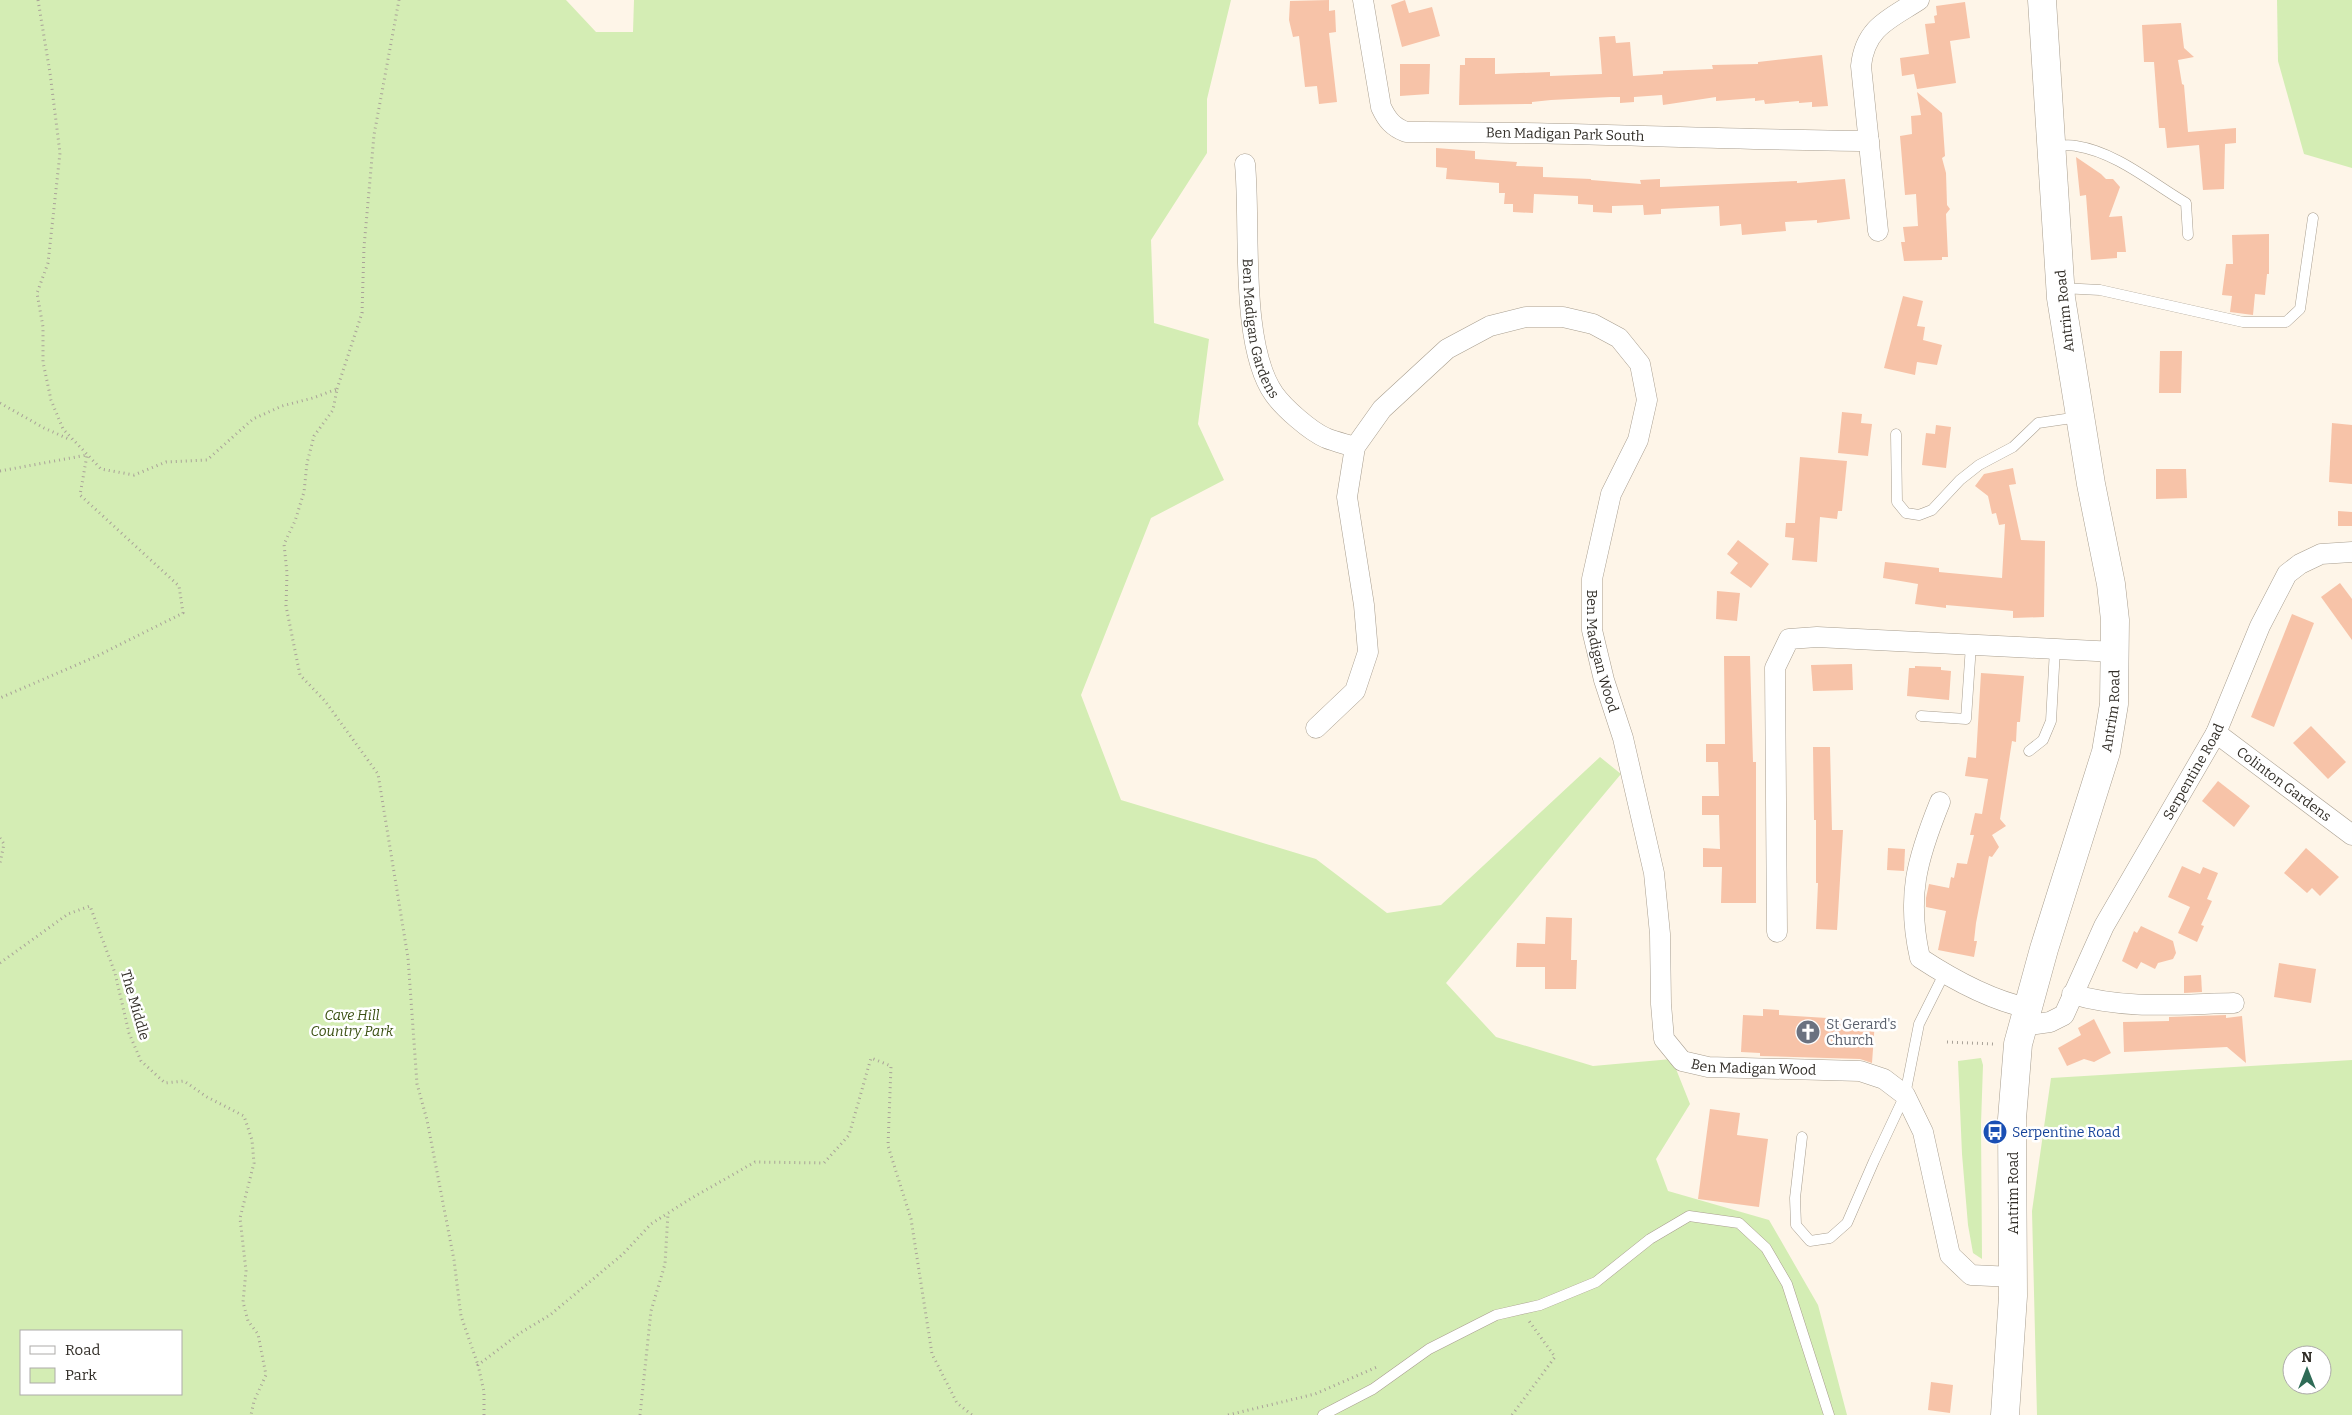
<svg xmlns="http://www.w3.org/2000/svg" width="2352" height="1415" viewBox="0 0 2352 1415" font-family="Bitter,serif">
	<rect width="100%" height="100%" fill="#fef5e8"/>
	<g fill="#d4edb4" fill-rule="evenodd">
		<path d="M0,0H566L596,32H633L634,0H1231L1207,99V153L1151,240L1154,323L1209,339L1198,424L1224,480L1151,518L1081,695L1121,800L1316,859L1387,913L1441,905L1600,757L1621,774L1446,983L1496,1037L1593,1066L1672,1059L1690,1104L1656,1159L1668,1191L1769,1220L1818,1305L1847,1415H0ZM21,1331H181V1394H21Z"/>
		<path d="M2277,0H2352V168L2304,154L2278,61Z"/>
		<path d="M1981,1058L1983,1065L1981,1124L1982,1259L1973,1253L1968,1225L1962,1154L1958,1061Z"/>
		<path d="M2352,1060V1415H2037L2032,1211L2051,1078ZM2292,1355H2322V1385H2292Z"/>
	</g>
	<g fill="#f7c3a8">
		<path d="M1329,0V11L1335,10L1336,32L1329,33L1337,102L1319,104L1317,86L1305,87L1299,36L1293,37L1289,20L1290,1Z"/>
		<path d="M1405,0L1409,13L1432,7L1440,36L1402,47L1391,5Z"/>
		<path d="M1965,2L1970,38L1950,41L1956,83L1917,89L1914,74L1902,76L1900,58L1929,54L1925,24L1935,23L1934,16L1937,15L1936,6Z"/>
		<path d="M2181,23L2184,48L2194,57L2178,60L2182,84L2184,85L2188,132L2236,128V143L2225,144L2224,189L2203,190L2199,145L2167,148L2165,128H2159L2154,62H2144L2142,25Z"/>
		<path d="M1615,36L1616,43L1630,42L1633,76L1663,74V71L1713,69L1712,65L1758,64V62L1822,55L1828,106L1812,107V102L1799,103V101L1765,104L1764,100L1755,101V98L1716,101V97L1663,105L1662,95L1634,97V102L1620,103V97H1611L1551,100L1532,102V104L1459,105L1460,65H1465V58H1495V74L1550,72V76L1602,74L1599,37Z"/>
		<path d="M1400,64H1430L1429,94L1400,96Z"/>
		<path d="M1917,92L1942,113L1945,156L1942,158L1946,173L1947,205L1950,209L1946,214L1948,257H1942V260L1904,261L1901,242H1905L1903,227L1918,226L1916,194L1905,195L1900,136L1912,134L1911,116L1921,115Z"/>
		<path d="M1436,148L1475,151V159L1517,162L1516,166L1543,167V177L1591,179V180L1641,184L1640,180L1660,179V187L1797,181V183L1845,179L1850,219L1817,223V220L1785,222L1786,231L1742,235L1741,224L1720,226L1719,206L1661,209V214L1644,215L1643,205L1612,206V213L1593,212V205L1578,204V196L1534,194L1533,213L1513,212V204H1504L1505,193H1499V183L1446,179L1447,168L1436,167Z"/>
		<path d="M2076,157L2101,174L2106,179H2113L2120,187L2109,217L2122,216L2126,252H2117V258L2091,260L2086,195L2080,196Z"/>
		<path d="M2269,234V274H2267L2265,295L2255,294L2253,315L2230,312L2232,296L2222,295L2226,264H2233L2232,235Z"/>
		<path d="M1903,296L1923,301L1917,326L1925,327L1923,340L1942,345L1937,365L1917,362L1915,375L1884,368Z"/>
		<path d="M2160,351H2182L2181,393H2159Z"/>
		<path d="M1842,412L1862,414L1861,423L1872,424L1868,456L1838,453Z"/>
		<path d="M2332,423L2352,425V484L2329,482Z"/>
		<path d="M1936,425L1951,427L1946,468L1922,465L1926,433L1935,434Z"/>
		<path d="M1800,457L1847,461L1842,511H1838L1837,519L1820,517L1817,562L1792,560L1794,538L1785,537L1786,523H1795Z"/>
		<path d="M2013,468L2016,484L2009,485L2021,540L2045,541L2044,617L2013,618V611L1946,605V608L1915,604L1918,584L1883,578L1885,562L1939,568V572L2002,578L2005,524L1999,525L1996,513L1992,514L1988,496L1975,486L1984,474Z"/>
		<path d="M2156,469H2186L2187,498L2156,499Z"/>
		<path d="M2338,511L2352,512V526H2338Z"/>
		<path d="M1738,540L1769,564L1751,588L1730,573L1738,563L1727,554Z"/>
		<path d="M2340,583L2352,599V640L2321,597Z"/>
		<path d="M1717,591L1740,593L1737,621L1716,619Z"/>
		<path d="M2292,614L2314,623L2274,727L2251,717Z"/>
		<path d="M1724,656H1750L1753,762H1756V903H1721L1722,867H1703V848L1720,849L1719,815H1702V796H1719L1718,762H1706V744H1725Z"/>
		<path d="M1852,664L1853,690L1813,691L1811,665Z"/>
		<path d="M1915,666L1941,667V670L1951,671L1949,700L1907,696L1909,668H1915Z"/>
		<path d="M1981,673L2024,676L2020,722H2017L2016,742L2012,741L2000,819L2006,826L1992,835L1999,847L1992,857L1989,856L1976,923L1974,941H1977L1974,957L1938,950L1946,911L1926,907V898L1929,884L1949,888L1951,877L1954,878L1957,863L1967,864L1974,835H1970L1975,813L1982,814L1988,779L1965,776L1968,757L1976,758Z"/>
		<path d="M2311,726L2346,762L2328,779L2293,743Z"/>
		<path d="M1813,747H1830L1832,830H1843L1837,930L1816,929L1818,883H1816V820H1814Z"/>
		<path d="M2218,781L2250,806L2234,827L2202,801Z"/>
		<path d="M1888,848L1905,849L1904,871L1887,870Z"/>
		<path d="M2306,848L2339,877L2320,896L2312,888L2307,893L2284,873Z"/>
		<path d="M2182,866L2200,874L2203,867L2218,873L2207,899L2212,901L2201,925L2204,926L2197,942L2178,933L2190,907L2168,897Z"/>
		<path d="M1546,917L1572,918L1571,960H1577L1576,989H1545V967H1516L1517,943L1545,944Z"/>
		<path d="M2141,926L2173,941L2176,953L2173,959L2158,963L2155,969L2141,962L2137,969L2122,961L2134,931L2137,933Z"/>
		<path d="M2279,963L2316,969L2311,1003L2274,997Z"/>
		<path d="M2201,975L2202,992L2184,993V976Z"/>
		<path d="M1763,1009L1779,1010V1015L1875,1021L1872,1063L1860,1059L1760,1056V1053L1741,1052L1743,1015L1763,1016Z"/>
		<path d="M2226,1015V1018L2242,1016L2246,1063L2227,1047L2124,1052L2123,1022L2169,1021V1017Z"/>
		<path d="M2094,1019L2111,1053L2094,1062L2084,1059L2067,1066L2058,1048L2081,1035L2078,1028Z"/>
		<path d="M1710,1109L1740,1113L1737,1135L1768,1139L1759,1207L1698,1199Z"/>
		<path d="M1931,1382L1953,1385L1950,1413L1928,1410Z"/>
	</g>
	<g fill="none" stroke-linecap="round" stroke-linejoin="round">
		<defs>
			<g id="lane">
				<path d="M2053,146C2060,146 2069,144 2076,146C2116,152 2152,183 2186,203L2188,235"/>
				<path d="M2061,288L2100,290L2243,322H2286L2300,309L2313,218"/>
				<path d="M1896,434L1897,502L1906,513L1919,515L1932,510L1960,480L1979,465L2013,447L2038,423L2079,417"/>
				<path d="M1921,716L1966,719L1971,645"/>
				<path d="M2029,751L2043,740L2051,721L2055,649"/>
				<path d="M1802,1137L1795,1198L1796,1225L1810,1241L1830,1238L1847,1223L1874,1161L1905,1095L1919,1024L1944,974"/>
				<path d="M1323,1415L1373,1389L1429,1349L1496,1315L1540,1305L1596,1282L1650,1239L1689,1216L1739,1223L1766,1248L1787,1284L1829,1415"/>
			</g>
			<g id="street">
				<path id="s1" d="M1363,0L1381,107C1387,120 1393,127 1406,132C1560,131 1715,140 1869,141"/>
				<path id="s2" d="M1245,164C1251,225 1239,344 1274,394C1284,408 1310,431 1326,438C1336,442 1346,444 1355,447"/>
				<path d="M1878,231L1861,66C1865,27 1890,19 1919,0"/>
				<path id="s3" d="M1316,728L1355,691L1368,652L1364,605L1347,497L1355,447L1382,409L1447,349L1490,326L1526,317H1563L1593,324L1619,338L1640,364L1647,400L1638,440L1611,494L1592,579V630L1604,680L1623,738L1654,873L1660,934L1661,1004L1664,1039L1682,1061L1708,1067L1860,1071L1884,1079L1905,1095L1923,1132L1950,1255L1971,1275L2013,1277"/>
				<path id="s4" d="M2216,733L2352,835"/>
				<path d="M1940,802C1917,859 1906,896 1920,958C1952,979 1990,1000 2028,1008"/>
				<path d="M1777,932L1775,668L1789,639L1817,637L2116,652"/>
				<path d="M2072,994C2125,1010 2180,1004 2234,1003"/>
				<path id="s5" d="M2023,1026L2050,1022L2064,1015L2104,926L2216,733L2260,626L2287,574L2300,564L2321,554L2352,552"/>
			</g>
			<g id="primary">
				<path id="s6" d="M2005,1415L2013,1296L2012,1119L2018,1044L2044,949L2106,752L2114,704L2115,620L2111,584L2091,484L2061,298L2042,0"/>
			</g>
		</defs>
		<use href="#lane" stroke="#a89e8f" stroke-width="11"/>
		<use href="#street" stroke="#a89e8f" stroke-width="21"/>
		<use href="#primary" stroke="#a89e8f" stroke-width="29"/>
		<g stroke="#a9a298" stroke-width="3" stroke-dasharray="1 4" stroke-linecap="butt">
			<path d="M38,0L50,73L60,153L48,263L37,293L43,327V362L51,400L63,429L101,469L134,475L166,462L207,460L253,419L282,406L313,398L337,389L333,410L314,436L307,463L304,492L295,521L284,544L287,573L286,606L300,675L325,701L378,774L408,958L417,1084L427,1120L454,1260L461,1316L478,1365"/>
			<path d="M337,389L362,313L364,247L374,135L399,0"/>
			<path d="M0,403L44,428L71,440"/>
			<path d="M0,471L87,455L80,495L179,586L183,613L97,656L0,698"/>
			<path d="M0,838L4,844L0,863"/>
			<path d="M0,963L68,914L90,906L115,973L129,1033L141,1061L165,1083L184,1081L207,1097L244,1116L252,1140L254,1163L240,1218L246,1271L243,1302L248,1321L258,1334L266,1375L254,1401L251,1415"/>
			<path d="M1947,1042L1993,1044"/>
			<path d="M484,1415V1392L478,1365L520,1333L550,1315L623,1254L651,1224L690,1199L755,1162L824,1163L849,1135L871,1058L891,1066L888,1146L911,1219L932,1354L957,1403L972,1415"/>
			<path d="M640,1415L651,1311L665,1264L668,1213"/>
			<path d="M1228,1415L1315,1394L1377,1367"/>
			<path d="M1512,1415L1555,1357L1529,1321"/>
		</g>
		<use href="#lane" stroke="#fff" stroke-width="10"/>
		<use href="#street" stroke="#fff" stroke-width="20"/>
		<use href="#primary" stroke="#fff" stroke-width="28"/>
	</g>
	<defs>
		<symbol id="church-disc" viewBox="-11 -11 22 22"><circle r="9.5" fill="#6b7280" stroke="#fff"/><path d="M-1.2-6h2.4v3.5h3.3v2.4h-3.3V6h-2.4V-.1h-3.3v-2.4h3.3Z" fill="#fff"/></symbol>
		<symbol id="bus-disc" viewBox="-11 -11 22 22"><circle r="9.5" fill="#1a4fb4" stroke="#fff"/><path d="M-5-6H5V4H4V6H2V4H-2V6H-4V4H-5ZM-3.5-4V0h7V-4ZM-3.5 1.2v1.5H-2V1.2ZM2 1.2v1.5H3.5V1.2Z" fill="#fff"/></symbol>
	</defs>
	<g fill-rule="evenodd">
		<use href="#church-disc" x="1794" y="1018" width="28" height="28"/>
		<use href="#bus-disc" x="1981" y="1118" width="28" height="28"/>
	</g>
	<g text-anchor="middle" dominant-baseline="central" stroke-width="5" stroke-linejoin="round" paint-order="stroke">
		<g font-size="14" fill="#322e28" stroke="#fff">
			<text stroke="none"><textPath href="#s1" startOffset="304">Ben Madigan Park South</textPath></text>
			<text transform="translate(2065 311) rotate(-96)">Antrim Road</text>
			<text stroke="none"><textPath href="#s2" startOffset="166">Ben Madigan Gardens</textPath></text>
			<text stroke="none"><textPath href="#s3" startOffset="952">Ben Madigan Wood</textPath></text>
			<text stroke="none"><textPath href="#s6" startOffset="718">Antrim Road</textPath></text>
			<text stroke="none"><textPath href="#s5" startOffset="319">Serpentine Road</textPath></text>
			<text stroke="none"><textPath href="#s4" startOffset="85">Colinton Gardens</textPath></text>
			<text transform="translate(135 1005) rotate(74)">The Middle</text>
			<text stroke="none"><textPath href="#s3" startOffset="1448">Ben Madigan Wood</textPath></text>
			<text transform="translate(2013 1193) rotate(-90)">Antrim Road</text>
		</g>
		<g font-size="14" font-style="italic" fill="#3b5013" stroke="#fff">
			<text x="352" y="1015">Cave Hill<tspan x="352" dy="16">Country Park</tspan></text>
		</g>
		<g font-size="14" fill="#5b616d" stroke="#fff" text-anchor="start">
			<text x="1826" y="1024">St Gerard's<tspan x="1826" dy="16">Church</tspan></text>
		</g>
		<g font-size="14" fill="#164399" stroke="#fff" text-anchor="start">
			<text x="2012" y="1132">Serpentine Road</text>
		</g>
	</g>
	<rect x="20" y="1330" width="162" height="65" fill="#ffffff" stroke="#adaba9"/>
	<rect x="30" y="1346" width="25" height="8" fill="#ffffff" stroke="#adaba9"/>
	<text x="65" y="1355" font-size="15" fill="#322e28">Road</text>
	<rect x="30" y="1368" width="25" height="15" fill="#d4edb4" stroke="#adaba9"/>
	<text x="65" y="1380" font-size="15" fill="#322e28">Park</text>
	<g transform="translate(2307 1370)"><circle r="24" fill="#ffffff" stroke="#adaba9"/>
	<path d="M0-4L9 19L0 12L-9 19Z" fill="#2e6b56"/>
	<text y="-8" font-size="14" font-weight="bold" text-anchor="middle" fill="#322e28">N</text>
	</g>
</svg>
